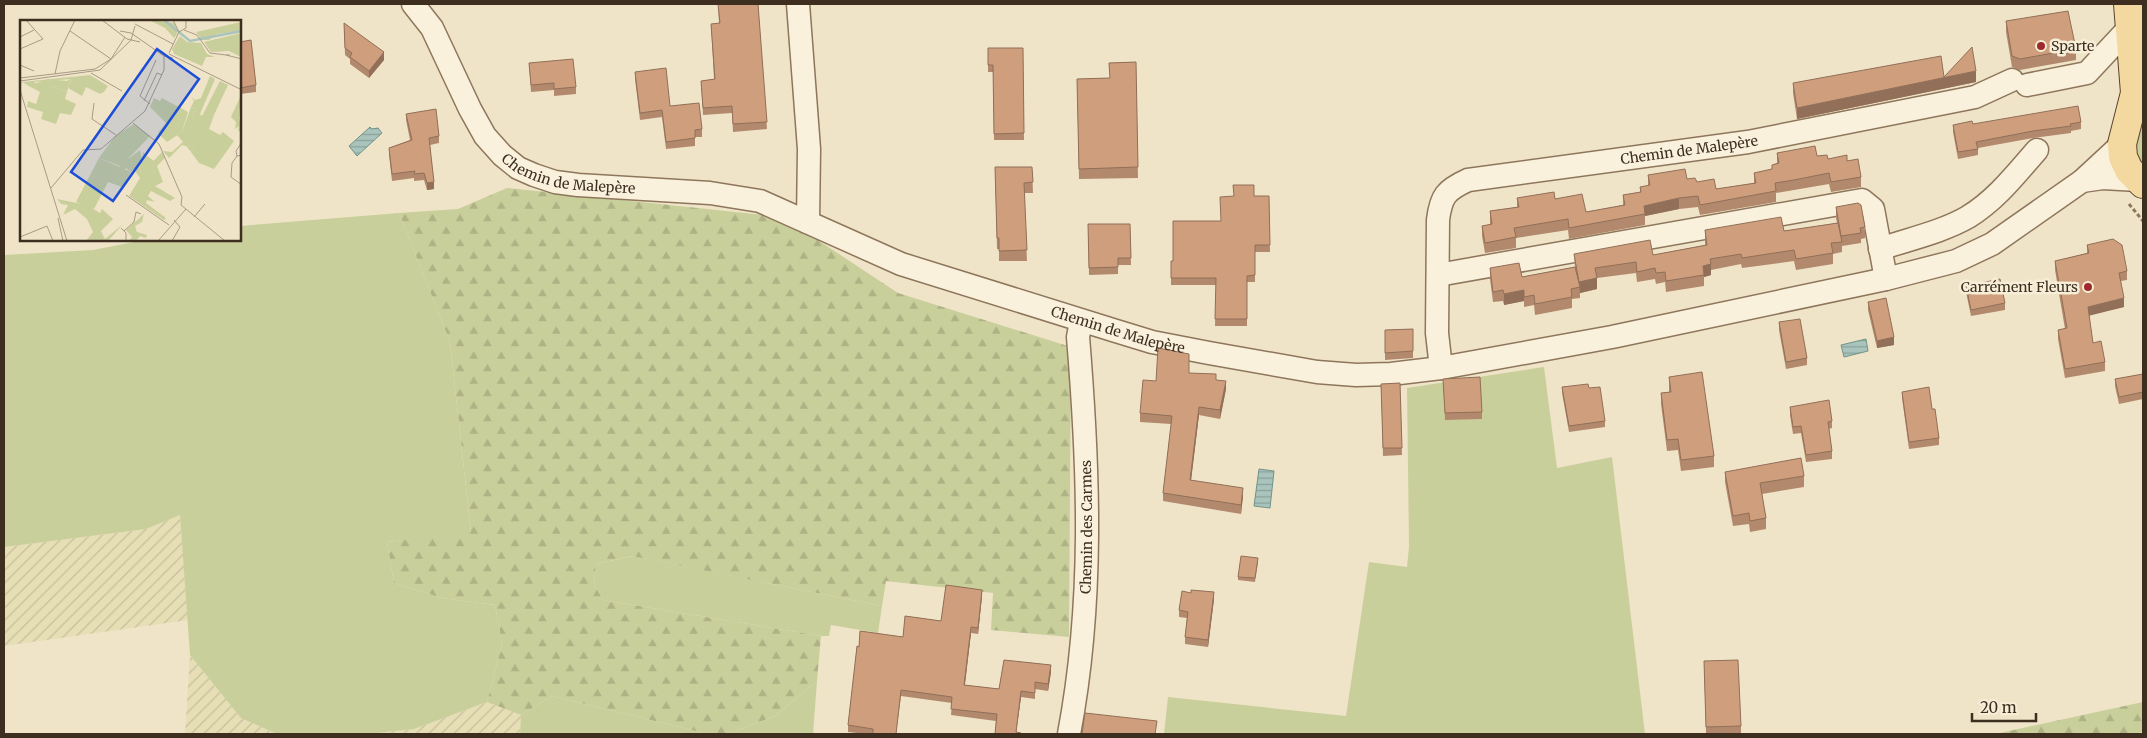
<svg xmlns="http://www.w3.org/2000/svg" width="2147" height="738" viewBox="0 0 2147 738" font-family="Merriweather,serif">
	<defs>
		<pattern id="farmland-furrows" width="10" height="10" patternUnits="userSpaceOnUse" patternTransform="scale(1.25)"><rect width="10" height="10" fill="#e6deb5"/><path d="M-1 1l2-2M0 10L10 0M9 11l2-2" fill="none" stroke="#c6bf9b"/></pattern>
		<pattern id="forest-firs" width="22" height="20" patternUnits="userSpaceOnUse" patternTransform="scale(1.25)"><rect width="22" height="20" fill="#c9cf9b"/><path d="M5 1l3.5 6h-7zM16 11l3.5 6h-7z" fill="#aeb285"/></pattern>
		<pattern id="water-rules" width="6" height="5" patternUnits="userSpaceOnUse" patternTransform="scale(1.25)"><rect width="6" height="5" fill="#a9c4bc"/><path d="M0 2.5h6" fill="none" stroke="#8ba098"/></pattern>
	</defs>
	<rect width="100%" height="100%" fill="#f0e4c8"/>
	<g fill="url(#farmland-furrows)">
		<path d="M180,515L188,620L4,646V547L146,529Z"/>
		<path d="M190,655L241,718L277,734H185Z"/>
		<path d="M487,702L521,715L520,734H368L414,729Z"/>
	</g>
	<g fill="#c9cf9b">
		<path d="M2143,120V168L2139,165L2132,137Z"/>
		<path d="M399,213L450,342L471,533L387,542L394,583L442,598L495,605L502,644L487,702L414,729L368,734H277L241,718L190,655L180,515L146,529L4,547V255L93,250L144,240H240V226Z"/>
		<path d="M1544,367L1557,468L1612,457L1645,734H1164L1168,697L1346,716L1369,562L1407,567L1409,547L1407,388Z"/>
		<path d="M633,556L882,606L878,633L831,625L829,636H821L603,600L594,584L596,564Z"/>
		<path d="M817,681L813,734H727L775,716Z"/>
		<path d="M552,696L708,734H520L521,715Z"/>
	</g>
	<g fill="url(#forest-firs)">
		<path d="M507,188L783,217L898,293L1071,347L1069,637L991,630L993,593L886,581L882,606L632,556L596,564L594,584L603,600L821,636L817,681L775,716L727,734H708L552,696L521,715L487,702L502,644L495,605L442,598L394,583L387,542L471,532L450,342L399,213L458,209Z"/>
		<path d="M2143,702V732L2134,734H1995Z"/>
	</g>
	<g fill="url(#water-rules)" stroke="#6f938a">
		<path d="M370,127L372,129L378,128L382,133L357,156L349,146Z"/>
		<path d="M1866,339L1868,351L1844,357L1841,345Z"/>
		<path d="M1259,469L1274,471L1270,508L1254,506Z"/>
	</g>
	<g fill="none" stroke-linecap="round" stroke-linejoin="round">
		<defs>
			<g id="minor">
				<path id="s1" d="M413,4L432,28L470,109L485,136L502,155L518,168L534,175L555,182L578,185L710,193L760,201L901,264L1116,331L1152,342L1209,353L1317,372L1356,375L1391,374L1441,368L1612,337L1886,279L1956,261L1992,244L2082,181L2122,144"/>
				<path d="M798,4L809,149L808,222"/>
				<path d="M2027,85L2087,73L2129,28"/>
				<path d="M2082,181L2103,178L2138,180"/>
				<path d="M1880,249C1909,239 1942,232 1968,217C1996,200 2016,174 2037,150"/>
				<path d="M1438,275L1862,200L1873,209L1886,279"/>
				<path id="s2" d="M1441,368L1437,333L1438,220C1441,196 1446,190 1468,180L1748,142L1975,97L2012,80"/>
				<path id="s3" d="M1069,734C1094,602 1089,470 1078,337L1081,321"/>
			</g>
			<path id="major" d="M2128,4L2135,93L2122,144L2123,157L2129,170L2143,184"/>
		</defs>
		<use href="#minor" stroke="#8d765c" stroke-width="25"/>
		<use href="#major" stroke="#5b4430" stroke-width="30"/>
		<path stroke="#8d765c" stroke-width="3" stroke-dasharray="4 2.5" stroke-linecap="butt" d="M2129,204L2143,221"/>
		<use href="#minor" stroke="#faf1dc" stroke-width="22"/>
		<use href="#major" stroke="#f3d9a0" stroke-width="28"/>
	</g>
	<g fill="#b2896c">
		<path d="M718,4H758L767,129L733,132L732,113L703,115L701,81L714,79L711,24L719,23Z"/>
		<path d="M2006,21L2076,49V60L2020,70L2012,67L2006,32Z"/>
		<path d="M344,23L384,60L369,78L350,64V59L345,55Z"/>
		<path d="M240,42L256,85V92L240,94Z"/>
		<path d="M988,48H1023L1024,140H994L993,72H988Z"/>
		<path d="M1136,62L1138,178L1079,179L1077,79L1110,78L1109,63Z"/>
		<path d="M529,63L576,87V94L554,96V90L531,92Z"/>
		<path d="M635,72L670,106L702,129V137H695V146L666,149L662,117L640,120L635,79Z"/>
		<path d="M1944,77L1976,82L1797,119L1793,93V83Z"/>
		<path d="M406,114L439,136V143L430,145L434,189L427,190L424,180L414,181V178L392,181L389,155V148L410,140L406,120Z"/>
		<path d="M2081,122V129L2071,131V133L2033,138L1978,148V155L1958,159L1953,132V125Z"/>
		<path d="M1777,153L1817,156L1828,159L1847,161L1861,177V187L1831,192L1829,184L1794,190L1776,193V202L1700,215L1698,207L1679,209L1645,216V225L1569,239L1568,230L1516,238V248L1485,253L1482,236V226L1490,225V211L1517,207V198L1555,199L1586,212L1623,205V195L1640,192V187L1648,186V175L1687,179L1716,189L1754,183V173L1772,169V165L1777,163Z"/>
		<path d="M995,167H1032L1033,193H1024L1027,261H999V249H997Z"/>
		<path d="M1254,196H1269L1270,252H1255V282H1247V326H1215L1216,285H1171V261H1173Z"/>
		<path d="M1836,207L1865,227V238L1861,239V243L1842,246V252L1833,254V264L1796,270L1794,261L1742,268L1741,264L1711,270V275L1704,277V286L1666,292L1665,282L1656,284L1655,279L1637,282L1636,273L1597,278V289L1580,293V298L1572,299V308L1535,315L1534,305L1524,307V301L1504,305L1503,301L1493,302L1490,279V268L1522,277L1575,267L1574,254L1653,255L1705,245V230L1784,231L1837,223L1836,218Z"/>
		<path d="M1088,224H1130L1131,265H1118V274L1089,275Z"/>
		<path d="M2087,245L2127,271V280L2121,281L2124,307L2089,315L2093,343L2105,362V371L2065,378L2058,339V330L2065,329L2055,270V261L2087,253Z"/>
		<path d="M1966,286L2005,303V310L1971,316L1966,292Z"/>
		<path d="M1868,302L1894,345L1877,348L1868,310Z"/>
		<path d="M1779,322L1807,358V365L1786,369L1779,330Z"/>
		<path d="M1413,329V358L1385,360V330Z"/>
		<path d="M1189,373L1216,380L1226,389L1220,419L1199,415L1191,480L1243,496L1241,514L1163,501V493L1171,424L1140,422V413L1156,381Z"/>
		<path d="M2143,374V399L2119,404L2115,386V379Z"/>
		<path d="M1669,377L1714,456V467L1681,471L1678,450L1667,451L1661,404V393L1669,392Z"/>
		<path d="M1443,379L1482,412V419L1445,420Z"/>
		<path d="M1400,383L1402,455L1383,456L1381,384Z"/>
		<path d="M1562,387L1589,388L1605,421V427L1569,432L1562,393Z"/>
		<path d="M1902,392L1932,409L1939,438V445L1909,449L1902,398Z"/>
		<path d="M1790,407L1832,421V428L1829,429L1832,451V459L1806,462L1801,433L1793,434L1790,415Z"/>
		<path d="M1725,472L1804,476V487L1762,494L1766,518V529L1750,532L1749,524L1733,526L1725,482Z"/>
		<path d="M1258,562L1255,582L1238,580V577Z"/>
		<path d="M946,585L982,590V596L978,634L971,633L965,685L999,689L1004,660L1051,665V672L1048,691L1035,689V699L1021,697L1016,732L1021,733V734H995L996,721L951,715L952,703L901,696L896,734H865L848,732V725L857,646L859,647L860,631L903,637L905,616L941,621Z"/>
		<path d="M1191,593L1214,599L1208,647L1185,644V637L1187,618L1179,617V610Z"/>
		<path d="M1704,661L1741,726V733H1706Z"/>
	</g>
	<g fill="#916f58">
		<path d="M384,52V60L369,78V71Z"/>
		<path d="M1976,71V82L1797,119V108Z"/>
		<path d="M434,182V189L427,190V183Z"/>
		<path d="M1679,198V209L1645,216L1644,206Z"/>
		<path d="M1711,264V275L1704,277L1703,266Z"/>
		<path d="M1597,278V289L1580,293L1579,282Z"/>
		<path d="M1524,290V301L1504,305V294Z"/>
		<path d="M2124,298V307L2088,316V307Z"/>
		<path d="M1894,337V345L1877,348V341Z"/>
		<path d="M1226,381V389L1220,419V410Z"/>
		<path d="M1199,407V415L1190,489V480Z"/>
		<path d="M1243,488V496L1241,514V505Z"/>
		<path d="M982,590V596L978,634V628Z"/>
		<path d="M1214,592V599L1208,647V640Z"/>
		<path d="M971,627V633L964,691V685Z"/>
		<path d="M1051,665V672L1048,691V684Z"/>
		<path d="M1021,691V697L1016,734V732Z"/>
	</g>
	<g fill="#cf9f7d" stroke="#916f58">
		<path d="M718,4H758L767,122L733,124L732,106L703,108L701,81L715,79L711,24L720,23Z"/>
		<path d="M2068,11L2076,49L2020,59L2012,56L2006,21Z"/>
		<path d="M344,23L384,52L369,71L350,57L352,53L345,48Z"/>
		<path d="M251,40L256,85L240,88V42Z"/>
		<path d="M1972,47L1976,71L1797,108L1793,83L1941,56L1944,77Z"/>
		<path d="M988,48H1023L1024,133L994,134L993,65H988Z"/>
		<path d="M573,59L576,87L554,89V83L531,85L529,63Z"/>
		<path d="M1136,62L1138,167L1079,169L1077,79L1110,78L1109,63Z"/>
		<path d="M666,68L670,106L699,103L702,129L695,130V138L666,142L662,110L640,113L635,72Z"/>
		<path d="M2078,106L2081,122L2070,124L2071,126L2033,131L1976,142L1978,149L1958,152L1953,125L1972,121L1973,124Z"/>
		<path d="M436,109L439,136L429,138L434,182L427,183L424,173L414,174L415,171L392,174L389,148L412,140L406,114Z"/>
		<path d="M1815,146L1817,156L1827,155L1828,159L1847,155V161L1858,159L1861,177L1831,182L1829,173L1794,180L1775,183L1776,191L1700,205L1698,196L1679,198L1644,206L1645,214L1569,228L1568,219L1514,228L1516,237L1485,243L1482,226L1492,224L1490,211L1519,207L1517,198L1554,192L1555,199L1582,194L1586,212L1625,205L1623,195L1641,192L1640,187L1650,185L1648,175L1685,169L1687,179L1695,178L1697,182L1714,179L1716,189L1756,183L1754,173L1772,169V165L1779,163L1777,153Z"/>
		<path d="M995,167H1032L1033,182L1024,183L1027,250L999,251V238H997Z"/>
		<path d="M1233,185H1254V196H1269L1270,245H1255V275L1247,276V319H1215L1216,278H1171V261H1173V221H1221L1220,197L1234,196Z"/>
		<path d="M1858,203L1861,205L1865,227L1860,228L1861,233L1841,236L1836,207Z"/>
		<path d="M1781,217L1784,231L1838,223L1842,242L1831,243L1833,253L1796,259L1794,250L1742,258L1741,254L1710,259L1711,264L1703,266L1704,275L1666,281L1665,272L1656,273L1655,268L1637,272L1636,262L1595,268L1597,278L1579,282L1574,254L1650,240L1653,255L1707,245L1705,230Z"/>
		<path d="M1088,224H1130L1131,258H1118V267L1089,268Z"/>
		<path d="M2113,239L2122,245L2127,271L2119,273L2124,298L2088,307L2093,343L2101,341L2105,362L2065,369L2058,330L2067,328L2055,261L2089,253L2087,245Z"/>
		<path d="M1519,263L1522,277L1575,267L1580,287L1571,289L1572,297L1535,304L1534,295L1524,297V290L1504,294L1503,290L1493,292L1490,268Z"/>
		<path d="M2000,279L2005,303L1971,310L1966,286Z"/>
		<path d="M1886,298L1894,337L1877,341L1868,302Z"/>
		<path d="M1800,319L1807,358L1786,362L1779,322Z"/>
		<path d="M1413,329V351L1385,353V330Z"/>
		<path d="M1158,348L1189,354V373L1216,374V380L1226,381L1220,410L1199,407L1190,480L1243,488L1241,505L1163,493L1172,416L1140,413L1143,380L1156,381Z"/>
		<path d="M1702,372L1714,456L1681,460L1678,439L1667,440L1661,393L1671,392L1669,377Z"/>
		<path d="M2143,374V392L2119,397L2115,379Z"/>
		<path d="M1480,377L1482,412L1445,413L1443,379Z"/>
		<path d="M1400,383L1402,448H1383L1381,384Z"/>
		<path d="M1588,384L1589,388L1600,387L1605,421L1569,426L1562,387Z"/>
		<path d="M1929,387L1932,409H1935L1939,438L1909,442L1902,392Z"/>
		<path d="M1829,400L1832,421L1828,422L1832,451L1806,455L1801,426L1793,427L1790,407Z"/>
		<path d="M1801,458L1804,476L1760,483L1766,518L1750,521L1749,513L1733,516L1725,472Z"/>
		<path d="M1241,556L1258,558L1255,578L1238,577Z"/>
		<path d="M946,585L982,590L978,628L971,627L964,685L999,689L1004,660L1051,665L1048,684L1035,682V693L1021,691L1016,732L1021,733V734H995L997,714L951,709L952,697L901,690L896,734H873V729L848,725L857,646L859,647L860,631L903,637L905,616L941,621Z"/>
		<path d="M1191,590L1214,592L1208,640L1185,637L1188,612L1179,610L1182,591L1191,593Z"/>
		<path d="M1738,660L1741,726L1706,727L1704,661Z"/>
		<path d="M1085,713L1157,721L1155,734H1082Z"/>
	</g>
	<g fill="#9e2a2b" stroke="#f7eed8" stroke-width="2">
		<circle cx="2041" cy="46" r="5"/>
		<circle cx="2088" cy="287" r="5"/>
	</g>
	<g text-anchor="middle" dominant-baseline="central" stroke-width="5" stroke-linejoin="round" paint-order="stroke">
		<g font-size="14" fill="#3d2e20" stroke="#f7eed8" text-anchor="start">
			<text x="2051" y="46">Sparte</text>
			<text x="2078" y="287" text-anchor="end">Carrément Fleurs</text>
		</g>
		<g font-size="14" fill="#3d2e20" stroke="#f7eed8">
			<text stroke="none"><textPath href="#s2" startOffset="425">Chemin de Malepère</textPath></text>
			<text stroke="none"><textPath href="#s1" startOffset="248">Chemin de Malepère</textPath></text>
			<text stroke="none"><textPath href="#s1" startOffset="824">Chemin de Malepère</textPath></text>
			<text stroke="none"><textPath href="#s3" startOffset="208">Chemin des Carmes</textPath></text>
		</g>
	</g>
	<g transform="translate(20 20)">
		<rect width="221" height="221" fill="#f0e4c8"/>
		<path d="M221,2V11L197,14L189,20H182L176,12ZM221,13V37L209,31L191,32L184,22ZM160,16L167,22L181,23L187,34L195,37H186L182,46L154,34L152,29ZM70,55L88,66L84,72L80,74L66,67L62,76L48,68L51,59L14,62L29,73L32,66L47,72L45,79L56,84L51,95L40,93L36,104L21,99L23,92L7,87L8,81L16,84L20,72L2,62ZM190,56L195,59L180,94L182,96L200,61L208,65L194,95L184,98L185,103L171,132L167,127L176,108L172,98L176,88L171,87L174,81L171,77L175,80L181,78ZM221,75L219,98L221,109L218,112L219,106L215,109L216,102L211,97ZM134,78L140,81L142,78L168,92L162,112L147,122L138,113L146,103L130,87ZM123,132L127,136L119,146L121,154L142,132L145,138L137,146L143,162L135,166L155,178L150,181L131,171L128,176L135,182L127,180L126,183L146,198L144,200L109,176L120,158L113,148L122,140ZM79,138L111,152L102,167L88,162L74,189L56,182Z" fill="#c9cf9b"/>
		<path d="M129,0L155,3L157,14L154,18L145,8ZM51,58L47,72L32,66L29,74L8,66L28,59L47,61ZM171,87L176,88L172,98L178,103L169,127L162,125L149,138L143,131L152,132L163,122L157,115L162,112ZM192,95H194L189,109L200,115L203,112L214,121L194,149L179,143L171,132L184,103V97ZM114,104L130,116L107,140L120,130L122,140L111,152L106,148L100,153L98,151L100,146L79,138L95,116ZM127,136L134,141L121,154L119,146ZM37,179L67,185L80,193L82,189L93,199L81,211L85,219L103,204L88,221H66L73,212L67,199L55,189L43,195L48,185L41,184ZM124,194L122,202L115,206L117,212L127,215L126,218L120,216L116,221H109L112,217L106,210Z" fill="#c9cf9b"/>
		<path fill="none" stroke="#a9c4bc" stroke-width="2.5" d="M144,0L170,21L222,11"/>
		<path fill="none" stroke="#a89b85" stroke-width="1" d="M82,0L107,19L120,22M115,4L153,24M164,10L177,15L190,33L206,35M50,11L91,39M100,11L111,13L144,36L153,38M159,12L166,8V0M0,17L14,10M0,29L23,19L6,0M149,33L159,12L153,0M149,34L222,70M210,35H206L222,39M0,45L14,51M71,53L102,71M35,54L40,31L55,0M0,58L75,49L91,39L105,17M0,61L80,50L111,20L115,6M0,70L47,221M124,81L137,53L142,55M74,83L72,99L96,115M130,84L120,76L136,40M113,103L139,124L162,177L161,185L205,221M222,122L216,131L217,136L222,135M217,136L212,143L211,157L222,165M31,168L63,130L81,129L125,91L144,50V36M106,175L149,205M174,197L185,184M38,198L43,221M101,208L106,213V221M104,211L114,202L116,192L121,194M0,217L27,206L33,221M138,221L166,189M152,221L160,207L154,200"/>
		<path fill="#1d4ed8" fill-opacity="0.15" stroke="#1d4ed8" stroke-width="2.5" d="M137,29L179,59L93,181L51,152Z"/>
		<rect width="221" height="221" fill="none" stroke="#3d2e20" stroke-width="2.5"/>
	</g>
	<rect width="2147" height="738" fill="none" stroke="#3d2e20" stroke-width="10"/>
	<path d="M1972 713v8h64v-8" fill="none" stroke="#3d2e20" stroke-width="2.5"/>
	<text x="1980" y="713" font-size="15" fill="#3d2e20" stroke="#f7eed8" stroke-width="4" paint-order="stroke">20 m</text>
</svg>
